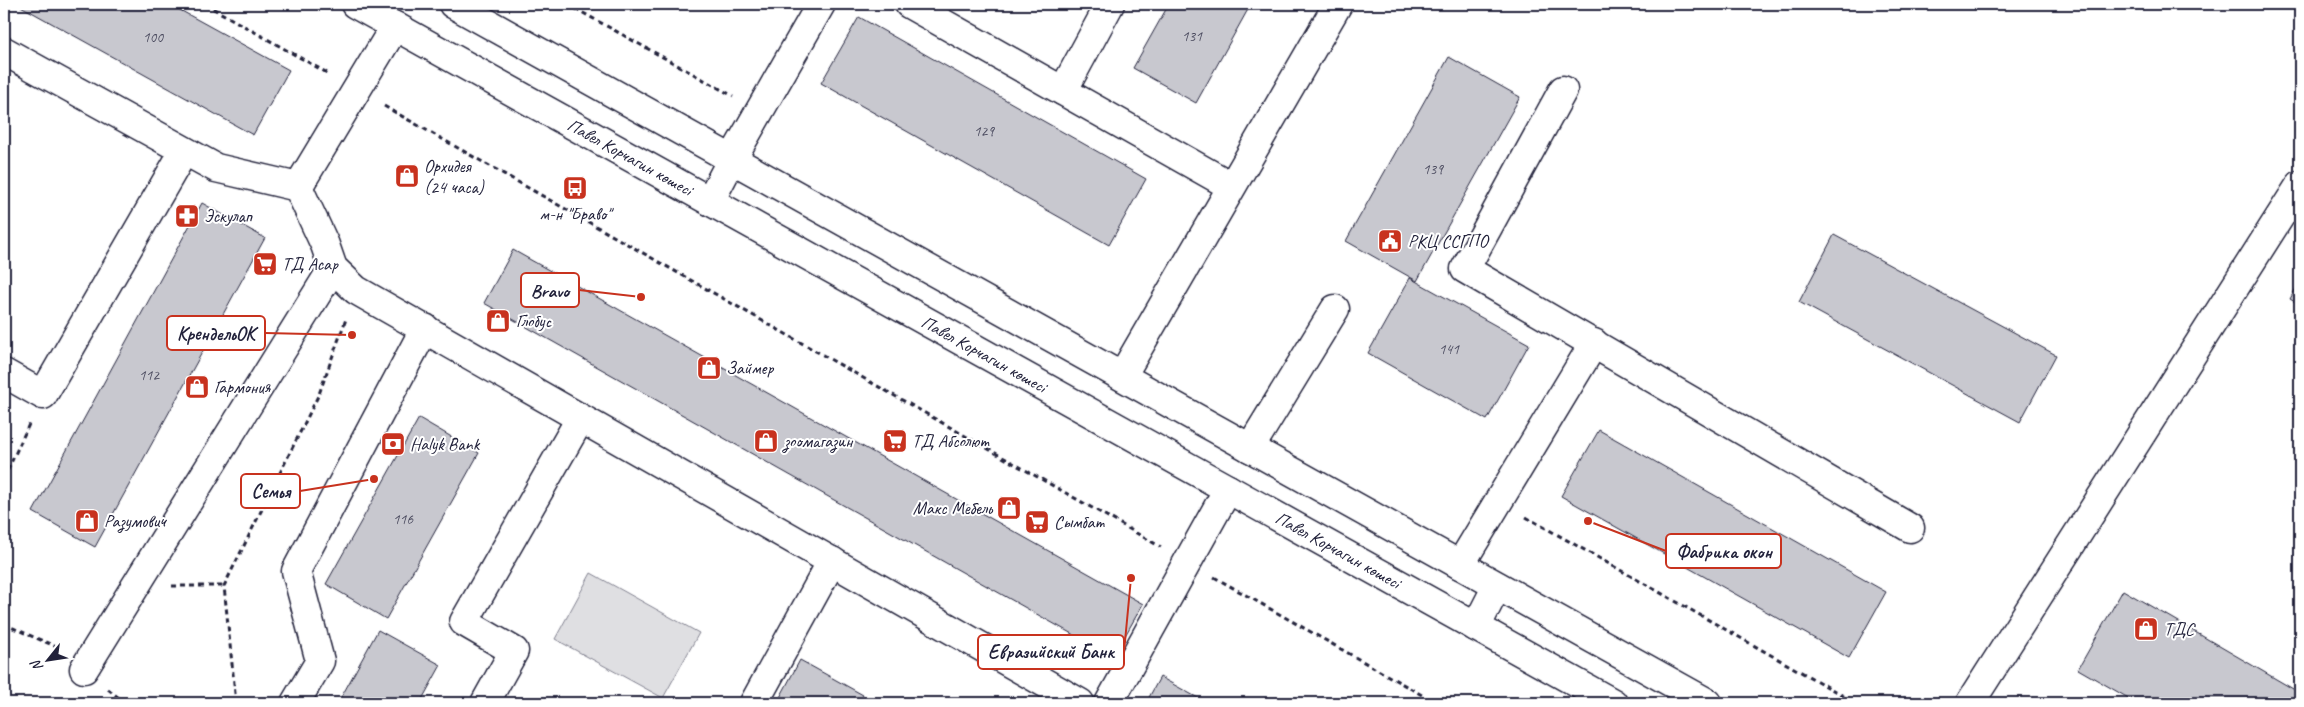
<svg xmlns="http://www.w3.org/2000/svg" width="2304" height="707" viewBox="0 0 2304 707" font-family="Caveat,sans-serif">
	<rect width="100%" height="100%" fill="#fff"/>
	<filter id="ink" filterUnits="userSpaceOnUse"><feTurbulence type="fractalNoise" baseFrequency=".02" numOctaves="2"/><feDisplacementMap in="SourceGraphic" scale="10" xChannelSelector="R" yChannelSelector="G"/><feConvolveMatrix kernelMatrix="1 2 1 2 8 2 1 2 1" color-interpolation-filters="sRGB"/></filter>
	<g filter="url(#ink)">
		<path fill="#dfdfe2" stroke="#80808e" d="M591,573L699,633L663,698L555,639Z"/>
		<g fill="#c8c8cf" stroke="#22223b">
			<path d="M17,4H169L289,70L253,135Z"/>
			<path d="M1169,4H1251L1196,103L1133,68Z"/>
			<path d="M859,17L1146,179L1109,245L821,83Z"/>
			<path d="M1449,57L1520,97L1417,281L1346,241Z"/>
			<path d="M202,203L265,238L95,547L33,512Z"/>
			<path d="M1834,235L2056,355L2020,422L1799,302Z"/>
			<path d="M513,250L1143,604L1113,657L484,303Z"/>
			<path d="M1410,278L1529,344L1487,420L1368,353Z"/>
			<path d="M2300,281V305L2290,299Z"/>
			<path d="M419,418L479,453L386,619L326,584Z"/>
			<path d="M1599,430L1886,592L1849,658L1561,496Z"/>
			<path d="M2123,590L2300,693V703H2137L2078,669Z"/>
			<path d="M378,630L441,665L420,703H338Z"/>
			<path d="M800,660L863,695L859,703H777Z"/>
			<path d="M1160,677L1207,703H1146Z"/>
		</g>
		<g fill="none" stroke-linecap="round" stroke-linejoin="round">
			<defs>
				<g id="minor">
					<path d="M355,4L1613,703"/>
					<path d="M453,4L1708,703"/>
					<path d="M909,4L1231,186"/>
					<path d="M4,51L216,168L298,187L325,245L333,268L356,290L1080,703"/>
					<path d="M1563,90L1465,269L1910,528"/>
					<path d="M1063,91L1110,4"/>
					<path d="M298,187L395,26"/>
					<path d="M710,201L732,159L821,4"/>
					<path d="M4,373L43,395L184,151"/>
					<path d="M1122,376L1338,4"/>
					<path d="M1250,448L1335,309"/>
					<path d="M1460,565L1594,343"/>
					<path d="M1476,627L1497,586"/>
					<path d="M84,669L333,268"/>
					<path d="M295,703L320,661L296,571L425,328"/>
					<path d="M485,703L514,651L464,622L580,419"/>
					<path d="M754,703L832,561"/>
					<path d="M1109,703L1228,489"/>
					<path d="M1970,703L2300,185"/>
				</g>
			</defs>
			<use href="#minor" stroke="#22223b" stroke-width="31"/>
			<g stroke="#22223b" stroke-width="3" stroke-dasharray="5 4" stroke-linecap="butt">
				<path d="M205,4L329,74"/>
				<path d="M567,4L733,96"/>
				<path d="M384,106L1161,547"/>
				<path d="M4,478L30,422"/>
				<path d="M1526,517L1856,703"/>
				<path d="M1214,577L1436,703"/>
				<path d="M172,586H224"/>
				<path d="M4,624L59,648"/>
				<path d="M108,689L125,703"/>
				<path d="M236,703L224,586L319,394L346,319"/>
			</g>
			<use href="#minor" stroke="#fff" stroke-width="28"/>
		</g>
	</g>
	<defs>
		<symbol id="shop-square" viewBox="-11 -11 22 22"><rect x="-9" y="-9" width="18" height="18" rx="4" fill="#c8321e" stroke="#fff"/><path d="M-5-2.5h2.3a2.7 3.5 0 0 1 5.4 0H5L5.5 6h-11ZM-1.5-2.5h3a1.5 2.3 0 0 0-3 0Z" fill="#fff"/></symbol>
		<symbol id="bus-square" viewBox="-11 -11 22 22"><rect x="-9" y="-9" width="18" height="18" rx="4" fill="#c8321e" stroke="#fff"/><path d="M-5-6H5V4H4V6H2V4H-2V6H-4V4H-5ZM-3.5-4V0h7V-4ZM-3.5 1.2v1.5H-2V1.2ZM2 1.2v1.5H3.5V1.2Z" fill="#fff"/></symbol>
		<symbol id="pharmacy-square" viewBox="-11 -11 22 22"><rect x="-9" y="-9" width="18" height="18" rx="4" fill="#c8321e" stroke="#fff"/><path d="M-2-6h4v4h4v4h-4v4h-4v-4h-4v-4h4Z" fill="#fff"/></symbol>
		<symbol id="civic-square" viewBox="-11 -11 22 22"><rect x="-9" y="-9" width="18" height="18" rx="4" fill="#c8321e" stroke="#fff"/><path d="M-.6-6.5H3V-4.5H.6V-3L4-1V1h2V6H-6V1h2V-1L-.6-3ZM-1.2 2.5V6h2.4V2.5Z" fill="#fff"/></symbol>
		<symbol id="supermarket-square" viewBox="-11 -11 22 22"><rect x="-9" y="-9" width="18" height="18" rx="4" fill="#c8321e" stroke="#fff"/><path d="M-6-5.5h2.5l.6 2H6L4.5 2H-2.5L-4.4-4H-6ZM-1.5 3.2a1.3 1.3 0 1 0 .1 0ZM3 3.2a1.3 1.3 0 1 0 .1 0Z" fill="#fff"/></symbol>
		<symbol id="bank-square" viewBox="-11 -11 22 22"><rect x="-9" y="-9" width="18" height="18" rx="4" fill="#c8321e" stroke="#fff"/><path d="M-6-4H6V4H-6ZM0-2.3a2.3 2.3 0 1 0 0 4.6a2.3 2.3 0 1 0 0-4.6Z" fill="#fff"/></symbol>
	</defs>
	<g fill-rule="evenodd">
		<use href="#shop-square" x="393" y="162" width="28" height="28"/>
		<use href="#bus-square" x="561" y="174" width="28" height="28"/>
		<use href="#pharmacy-square" x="173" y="202" width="28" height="28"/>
		<use href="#civic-square" x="1376" y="227" width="28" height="28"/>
		<use href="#supermarket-square" x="251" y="250" width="28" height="28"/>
		<use href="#shop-square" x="484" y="307" width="28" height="28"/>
		<use href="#shop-square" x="695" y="354" width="28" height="28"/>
		<use href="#shop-square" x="183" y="373" width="28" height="28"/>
		<use href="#shop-square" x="752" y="427" width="28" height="28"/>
		<use href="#supermarket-square" x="881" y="427" width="28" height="28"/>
		<use href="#bank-square" x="379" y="430" width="28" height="28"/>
		<use href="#shop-square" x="995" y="494" width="28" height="28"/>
		<use href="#shop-square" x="73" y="507" width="28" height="28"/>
		<use href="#supermarket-square" x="1023" y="508" width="28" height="28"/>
		<use href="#shop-square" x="2132" y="615" width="28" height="28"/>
	</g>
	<g text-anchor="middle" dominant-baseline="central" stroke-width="4" stroke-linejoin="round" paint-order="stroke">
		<g font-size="15" fill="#4c4c60">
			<text x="1192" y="36">131</text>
			<text x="153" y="37">100</text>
			<text x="984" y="131">129</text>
			<text x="1433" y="169">139</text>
			<text x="1449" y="349">141</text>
			<text x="149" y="375">112</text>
			<text x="403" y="519">116</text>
		</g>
		<g font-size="18" fill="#22223b" stroke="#fff">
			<text transform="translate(630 157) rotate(29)">Павел Корчагин көшесі</text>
			<text transform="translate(984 354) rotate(29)">Павел Корчагин көшесі</text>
			<text transform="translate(1338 550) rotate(29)">Павел Корчагин көшесі</text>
		</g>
		<g font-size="18" fill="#22223b" stroke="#fff" text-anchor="start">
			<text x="424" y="166">Орхидея<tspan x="424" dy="21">(24 часа)</tspan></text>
			<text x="575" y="214" text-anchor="middle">м-н "Браво"</text>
			<text x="204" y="216">Эскулап</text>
			<text x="1408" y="241">РКЦ ССГПО</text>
			<text x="282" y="264">ТД Асар</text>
			<text x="516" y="321">Глобус</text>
			<text x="726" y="368">Займер</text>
			<text x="214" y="387">Гармония</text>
			<text x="784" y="441">зоомагазин</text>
			<text x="912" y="441">ТД Абсолют</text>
			<text x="410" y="444">Halyk Bank</text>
			<text x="992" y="508" text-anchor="end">Макс Мебель</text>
			<text x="104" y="521">Разумович</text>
			<text x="1054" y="522">Сымбат</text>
			<text x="2164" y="629">ТДС</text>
		</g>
	</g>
	<path fill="none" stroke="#c8321e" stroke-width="2" d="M641 297L579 290M352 335L265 333M374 479L300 491M1588 521L1666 551M1131 578L1124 652"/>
	<g fill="#c8321e" stroke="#fff" stroke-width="2">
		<circle cx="641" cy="297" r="5"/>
		<circle cx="352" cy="335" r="5"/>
		<circle cx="374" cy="479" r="5"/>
		<circle cx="1588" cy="521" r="5"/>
		<circle cx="1131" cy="578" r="5"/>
	</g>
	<g fill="#fff" stroke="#c8321e" stroke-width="2">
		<rect x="521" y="273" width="58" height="34" rx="5"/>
		<rect x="167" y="316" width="98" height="34" rx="5"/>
		<rect x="241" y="474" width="59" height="34" rx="5"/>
		<rect x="1666" y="534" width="115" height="34" rx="5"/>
		<rect x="978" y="635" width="146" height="34" rx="5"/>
	</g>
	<g font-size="19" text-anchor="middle" font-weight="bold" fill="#22223b">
		<text x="550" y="297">Bravo</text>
		<text x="216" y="340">КрендельОК</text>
		<text x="271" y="498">Семья</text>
		<text x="1724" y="558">Фабрика окон</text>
		<text x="1051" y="658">Евразийский Банк</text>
	</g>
	<rect width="2304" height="707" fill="none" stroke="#fff" stroke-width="20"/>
	<rect x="10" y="10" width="2284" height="687" fill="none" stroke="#22223b" stroke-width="2" filter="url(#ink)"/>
	<g transform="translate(48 660) rotate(240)" stroke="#ffffff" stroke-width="4" paint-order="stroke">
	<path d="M0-4L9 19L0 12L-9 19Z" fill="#22223b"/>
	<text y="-8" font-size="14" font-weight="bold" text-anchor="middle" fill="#22223b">N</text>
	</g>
</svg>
